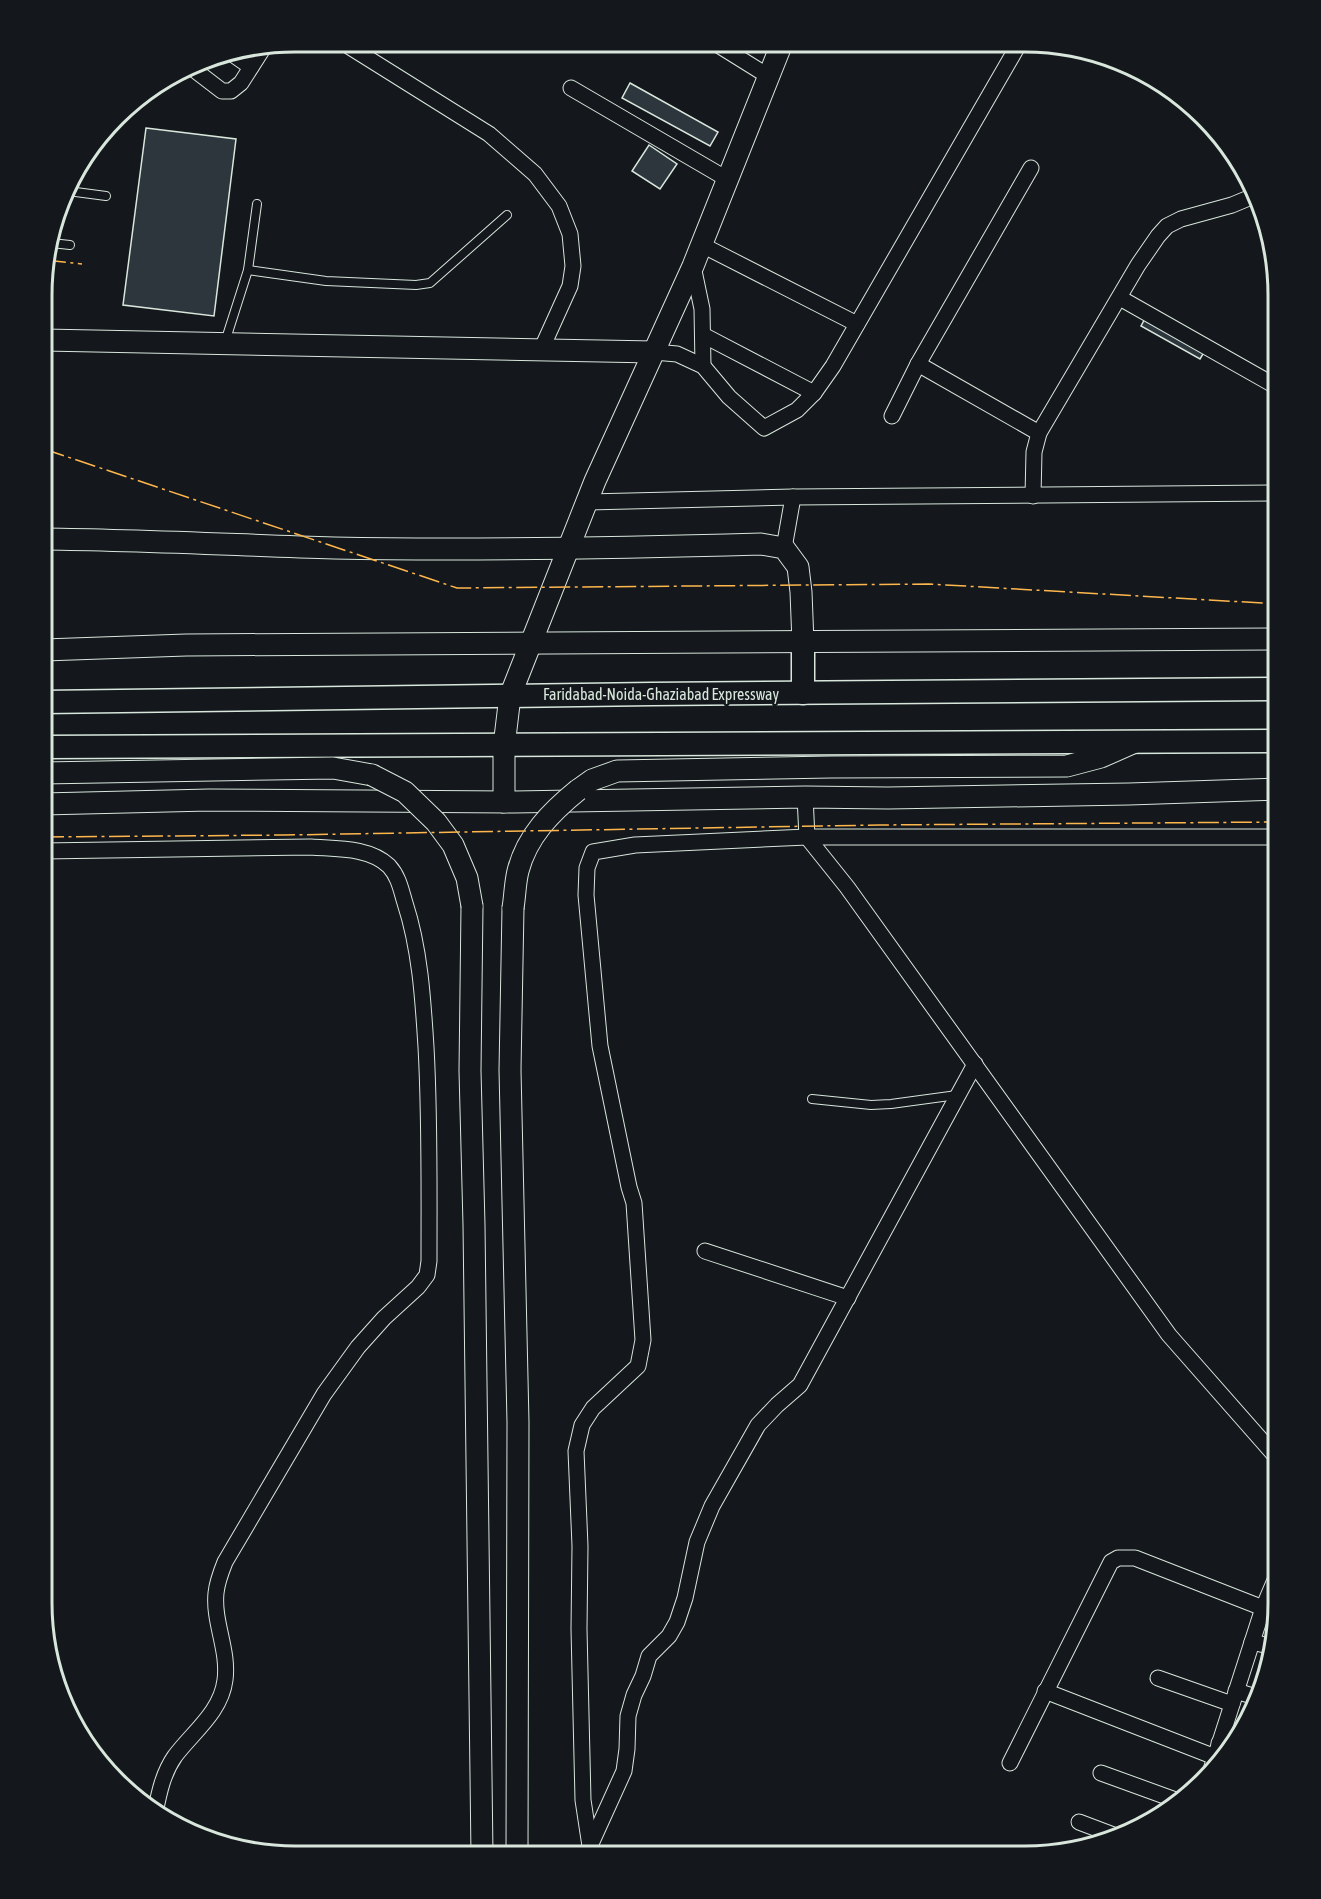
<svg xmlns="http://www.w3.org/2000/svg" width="1321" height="1899" viewBox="0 0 1321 1899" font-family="'Asap Condensed',sans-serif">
	<rect width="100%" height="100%" fill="#14181c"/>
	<g fill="#2c363c" stroke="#d8e6dc" stroke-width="1.5">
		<path d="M630,83L718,132L710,146L622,98Z"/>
		<path d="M146,128L236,139L214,316L123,305Z"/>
		<path d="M649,145L677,164L660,189L632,171Z"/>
		<path d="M1147,315L1206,349L1200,359L1141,326Z"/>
	</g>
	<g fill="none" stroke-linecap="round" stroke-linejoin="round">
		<defs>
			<g id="lane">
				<path d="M68,191L106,196"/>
				<path d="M51,243L70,245"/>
				<path d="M248,270L326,281L416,285L430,283L507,215"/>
				<path d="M225,342L248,270L257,204"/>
				<path d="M812,1099L871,1105L891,1104L957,1095"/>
			</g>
			<g id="street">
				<path d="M342,42L489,134L535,174L559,206L570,234L573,266L570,286L541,350"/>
				<path d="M715,43L768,76"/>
				<path d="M231,53L251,67"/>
				<path d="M192,68L222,91H231L241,83L264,47"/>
				<path d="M571,88L727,179"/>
				<path d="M702,245L857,324"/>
				<path d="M693,266L702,309L703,366"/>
				<path d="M1120,298L1279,388"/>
				<path d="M703,335L814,393"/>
				<path d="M654,352L677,354L703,366L729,397L764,428L797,410L814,393L833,366L1019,44"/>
				<path d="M918,364L1039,433"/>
				<path d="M892,416L918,364L1031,168"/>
				<path d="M1033,496L1034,452L1039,433L1138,265L1158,236L1167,226L1181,219L1232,205L1256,195"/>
				<path d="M588,502L793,497L1279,493"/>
				<path d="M784,548L793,497"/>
				<path d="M805,797L807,837L847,887L1169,1335L1278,1459"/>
				<path d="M43,851L311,847C336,849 369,847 389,866C399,877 401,890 405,903C420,949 423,999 426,1047C430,1118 429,1189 429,1261L427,1275L418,1287L384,1318L358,1347L324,1394L225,1562C221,1572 217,1582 216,1593C213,1622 229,1650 225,1680C221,1712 193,1732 175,1756C163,1773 159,1793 155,1813"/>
				<path d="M705,1251L848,1298"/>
				<path d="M1252,1642L1273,1647"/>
				<path d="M1158,1678L1232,1704"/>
				<path d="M1045,1691L1215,1757"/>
				<path d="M1236,1691L1259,1698"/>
				<path d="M1219,1743L1234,1747"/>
				<path d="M1010,1763L1111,1562L1118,1558H1135L1263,1608"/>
				<path d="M1101,1773L1181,1802"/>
				<path d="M1209,1776L1263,1608L1278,1573"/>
				<path d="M1079,1822L1116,1836"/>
				<path d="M590,1846L583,1800L579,1629L580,1546L576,1451L582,1425L593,1408L638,1366L643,1340L634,1203L629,1187L600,1046L586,895L587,868L593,852L635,845L807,837H1279"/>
				<path d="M590,1846L624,1771L627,1749L628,1716L634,1695L643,1676L649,1656L669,1636L677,1622L685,1598L697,1542L712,1506L758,1425L777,1405L800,1385L975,1064"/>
			</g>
			<g id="secondary">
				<path d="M44,340L654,352"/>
				<path d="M44,539C141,540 237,545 334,548C477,551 619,548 761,544L784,548L798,567L801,592L803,643"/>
				<path d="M44,650L186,645L1279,639"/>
				<path d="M43,773L333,768L372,775"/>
				<path d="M578,790L592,780L617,771L831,767L1067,766L1101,757L1135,742"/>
				<path d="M504,802V746L510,696L595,481L693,266L782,43"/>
				<path d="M43,804L209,800L514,802L805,797L888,798L1129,794L1279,789"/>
				<path d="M472,906L470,1071L474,1225L482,1855"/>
				<path d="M513,908L510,1070L518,1422L517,1856"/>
			</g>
			<g id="primary">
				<path d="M803,643V693"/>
				<path d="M43,702L652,694L1279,689"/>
				<path d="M43,747L1279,741"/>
			</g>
		</defs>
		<use href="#lane" stroke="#d8e6dc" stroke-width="10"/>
		<use href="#street" stroke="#d8e6dc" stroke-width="17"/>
		<use href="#secondary" stroke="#d8e6dc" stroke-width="23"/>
		<use href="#primary" stroke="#d8e6dc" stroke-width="25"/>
		<use href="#lane" stroke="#14181c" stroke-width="8"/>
		<use href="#street" stroke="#14181c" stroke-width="15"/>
		<use href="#secondary" stroke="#14181c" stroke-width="21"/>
		<use href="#primary" stroke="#14181c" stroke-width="22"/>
		<defs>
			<g id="secondary-bridge">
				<path d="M372,775L405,792L436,822L453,845L467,878L472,906"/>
				<path d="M513,908C515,896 515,883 518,871C527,836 551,812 578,790"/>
			</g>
		</defs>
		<use href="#secondary-bridge" stroke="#d8e6dc" stroke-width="23" stroke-linecap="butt"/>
		<use href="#secondary-bridge" stroke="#14181c" stroke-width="21"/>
		<g stroke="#ffb74d" stroke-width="1.5" stroke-dasharray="21 4.5 3 4.5" stroke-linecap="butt">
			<path d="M45,260L82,264"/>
			<path d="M44,449L457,588L929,584L1279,604"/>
			<path d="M43,837L285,835L879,825L1279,822"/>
		</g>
	</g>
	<g text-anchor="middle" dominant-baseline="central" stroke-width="4.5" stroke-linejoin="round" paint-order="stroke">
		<g font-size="16" fill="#d8e6dc" stroke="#14181c">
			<text x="661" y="694">Faridabad-Noida-Ghaziabad Expressway</text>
		</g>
	</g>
	<path d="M0 0H1321V1899H0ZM295 52H1025A243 243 0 0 1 1268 295V1603A243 243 0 0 1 1025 1846H295A243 243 0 0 1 52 1603V295A243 243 0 0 1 295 52Z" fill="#14181c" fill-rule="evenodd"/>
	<path fill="none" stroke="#d8e6dc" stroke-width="3" d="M295 52H1025A243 243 0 0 1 1268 295V1603A243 243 0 0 1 1025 1846H295A243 243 0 0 1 52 1603V295A243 243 0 0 1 295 52Z"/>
</svg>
